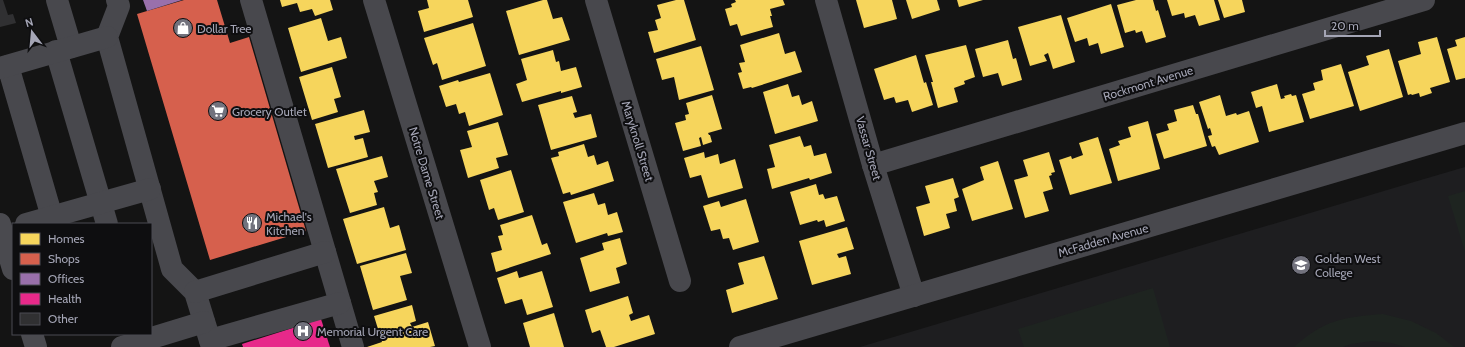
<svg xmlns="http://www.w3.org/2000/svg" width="1465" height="347" viewBox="0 0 1465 347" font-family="Cabin,sans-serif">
	<rect width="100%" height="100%" fill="#141414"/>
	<path fill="#1e1e20" d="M1465,167V347H860L1414,182Z"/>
	<g fill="#1e2420">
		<path d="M1465,191V252L1448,196Z"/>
		<path d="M1153,288L1170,347H1024L1018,329Z"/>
		<path d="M1383,314L1411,321L1436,333L1454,347H1405L1391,343L1372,341L1351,344L1343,347H1294C1324,320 1343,317 1383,314Z"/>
	</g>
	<g fill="#f6d55c">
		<path d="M280,0H330L333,10L315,16L312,9L300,12L297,3L282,7Z"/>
		<path d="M427,0H468L473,17L424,32L418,11L429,8Z"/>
		<path d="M543,0H547L553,19L562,17L570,40L519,55L506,11Z"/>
		<path d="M676,0H684L696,40L654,53L648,32L658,30L655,20L661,18L657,5Z"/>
		<path d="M735,0H783L785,5L770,9L772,16H770L773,27L741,36L737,24L730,26L725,9L732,7L731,4L736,2Z"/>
		<path d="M856,0H892L897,19L864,28Z"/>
		<path d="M906,0H937L940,10L912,19Z"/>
		<path d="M957,0H983L959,7Z"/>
		<path d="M1136,0H1153L1156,11L1158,10L1166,37L1146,43L1142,31L1136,33L1135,30L1125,33L1117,5Z"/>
		<path d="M1167,0H1214L1220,20L1199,26L1195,15L1185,18L1184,13L1172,16Z"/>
		<path d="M1218,0H1242L1245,12L1224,18Z"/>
		<path d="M1111,4L1124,47L1101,54L1098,43L1089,46L1087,38L1075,42L1067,18Z"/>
		<path d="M1061,15L1075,62L1053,69L1048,53L1044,55L1047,61L1030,66L1018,27Z"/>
		<path d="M321,18L328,41L341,37L347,58L301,72L288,28Z"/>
		<path d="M473,23L486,66L442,80L437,63L433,65L424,38Z"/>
		<path d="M779,33L785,54L795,51L802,72L752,88L751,87L743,89L738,73L742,72L739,63L745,62L740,45Z"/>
		<path d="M1437,37L1450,82L1430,88L1432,93L1420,97L1419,93L1412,95L1411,94L1408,95L1398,61L1421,54L1418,42Z"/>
		<path d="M1465,37V78L1456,80L1447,49L1457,46L1455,40Z"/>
		<path d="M1008,40L1013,59L1016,58L1022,80L1002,86L998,73L983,77L975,49Z"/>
		<path d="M966,45L975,77L964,81L965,84L954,88L958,102L938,108L931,82H933L925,55Z"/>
		<path d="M701,46L714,90L679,100L674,77L662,80L656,59Z"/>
		<path d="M1389,49L1403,97L1360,111L1348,72L1369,65L1366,56Z"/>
		<path d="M553,50L556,62L559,61L561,71L576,67L582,87L561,93V91L522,102L516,84L527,80L521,59Z"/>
		<path d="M916,55L924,83L926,82L933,105L912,112L908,100L896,103L894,97L884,100L874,69Z"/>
		<path d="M1341,64L1354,106L1310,119L1302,94L1315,90L1313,83L1323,80L1321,70Z"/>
		<path d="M332,67L341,97L334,99L338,112L312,120L299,77Z"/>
		<path d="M490,73L503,115L469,126L465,112L459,114L456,104L446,107L439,86L458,80L459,82Z"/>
		<path d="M788,84L792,97L799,95L802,105L812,101L818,121L775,134L763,92Z"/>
		<path d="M1277,84L1281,99L1285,98L1284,96L1291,94L1292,96L1296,95L1304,122L1269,132L1262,106L1256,108L1251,92Z"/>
		<path d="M712,95L722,129L708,133L709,135H710L712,142L703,145L701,137L699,138L701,146L683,151L675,123L686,120L685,115L689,114L686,103Z"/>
		<path d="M1220,95L1226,116L1236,113L1237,115L1249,111L1259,142L1219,155L1215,146L1212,147L1208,136L1212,135L1210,128L1208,129L1199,102Z"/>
		<path d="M572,96L577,112L573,113L575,118L591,114L597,137L551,150L538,105Z"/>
		<path d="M1193,105L1196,114H1198L1207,146L1164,159L1156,134L1169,130L1167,124L1177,121L1174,110Z"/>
		<path d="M364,110L370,132L354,136L355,140L363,138L368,157L328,168L315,124Z"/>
		<path d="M1148,121L1160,169L1118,181L1109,149L1120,145L1118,141L1131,137L1128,127Z"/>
		<path d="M498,122L508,155L496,158L499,168L468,178L460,150L472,147L467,131Z"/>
		<path d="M800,136L804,147L811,145L814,156L826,153L832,173L810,180L809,178L772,189L767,169L775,167L769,145Z"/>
		<path d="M1098,137L1112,183L1070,195L1059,160L1071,156L1072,159L1083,155L1079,143Z"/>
		<path d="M584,144L588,157L594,155L597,165L608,161L614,181L571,195L570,192L563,194L551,158L559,156L558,152Z"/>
		<path d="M704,152L705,158L718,154L720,164L735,159L743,188L708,198L701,175L690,178L684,158Z"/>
		<path d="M1049,152L1055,172L1051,173L1052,175L1049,176L1053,189L1043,192L1049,211L1025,218L1014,180L1028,176L1023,160Z"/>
		<path d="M382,156L388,177L374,181L378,192L374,193L377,205L350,213L336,169Z"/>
		<path d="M998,161L1013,209L972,221L962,189L984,180L980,167Z"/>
		<path d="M511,170L524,212L498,220L494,208L489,210L480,180Z"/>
		<path d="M953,178L959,197L954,199L957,211L946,214L950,228L924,236L916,207L930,203L925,186Z"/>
		<path d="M816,184L819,195L823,194L825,199L837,196L845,221L826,227L824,220L818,222L817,220L800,225L790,192Z"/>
		<path d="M594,193L598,205L605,203L608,215L617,212L623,232L608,236L607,233L576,243L563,202Z"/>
		<path d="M746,199L759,242L733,250L729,238L723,239L720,229L711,231L703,206L719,201L721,207Z"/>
		<path d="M384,207L390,228L399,225L406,250L357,264L343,219Z"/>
		<path d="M532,215L542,245L547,243L551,254L496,272L491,253L502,250L498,236L503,235L500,225Z"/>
		<path d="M847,227L854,249L837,254L839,258L846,256L851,274L812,285L799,241Z"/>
		<path d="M620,238L627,264L616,268L620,283L590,292L580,258L604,250L602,243Z"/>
		<path d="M406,253L412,273L400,276L407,300L373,310L360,266Z"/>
		<path d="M764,256L778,299L732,313L726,290L744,284L738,263Z"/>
		<path d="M517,271L519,278L542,271L553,307L527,315L522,299L505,304L497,278Z"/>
		<path d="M628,296L633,313L629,315L631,321L649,315L655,334L614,347H606L600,330L592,333L585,310Z"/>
		<path d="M412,305L416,321L410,323L412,327L428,322L435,346L430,347H367L382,342L374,316Z"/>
		<path d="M554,313L564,347H530L523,323Z"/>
	</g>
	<path fill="#d6604d" d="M184,0H217L230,43L249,37L306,231L210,260L137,14Z"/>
	<path fill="#9970ab" d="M143,0H182L147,11Z"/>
	<path fill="#e7298a" d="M321,319L330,347H243L242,344Z"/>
	<path fill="#303032" d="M0,0H3L8,15L13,14L16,23L0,27Z"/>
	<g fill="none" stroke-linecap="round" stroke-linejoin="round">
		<g stroke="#48484d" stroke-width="22">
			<path d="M57,0L71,47"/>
			<path d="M117,0L119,6L107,37L172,269L195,292L212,347"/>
			<path d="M251,0L353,347"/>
			<path d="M374,0L480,347"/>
			<path d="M596,0L680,281"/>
			<path d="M826,0L873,165L914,296"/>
			<path d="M56,51L107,224"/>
			<path d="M8,66L54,224"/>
			<path d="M0,68L107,37"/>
			<path d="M873,165L1424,0"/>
			<path d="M26,224L150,189"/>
			<path d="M195,292L325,252"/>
			<path d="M210,340L340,303"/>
			<path d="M122,347L204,322"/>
			<path d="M740,347L1465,133"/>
		</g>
		<g stroke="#4a4a4f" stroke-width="22">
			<path d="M0,224L13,269"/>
			<path d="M32,334L36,347"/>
		</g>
	</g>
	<defs>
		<symbol id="shop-disc" viewBox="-11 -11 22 22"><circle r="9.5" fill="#72727d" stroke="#0e0e10"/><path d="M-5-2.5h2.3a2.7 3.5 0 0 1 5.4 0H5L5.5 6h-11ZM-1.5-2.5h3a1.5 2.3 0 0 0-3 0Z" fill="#fff"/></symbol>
		<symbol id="supermarket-disc" viewBox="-11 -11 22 22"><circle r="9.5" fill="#72727d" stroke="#0e0e10"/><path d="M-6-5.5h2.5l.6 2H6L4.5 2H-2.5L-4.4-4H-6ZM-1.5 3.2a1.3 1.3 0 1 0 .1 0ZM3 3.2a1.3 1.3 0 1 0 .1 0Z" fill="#fff"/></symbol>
		<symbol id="restaurant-disc" viewBox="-11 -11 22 22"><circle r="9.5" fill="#72727d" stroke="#0e0e10"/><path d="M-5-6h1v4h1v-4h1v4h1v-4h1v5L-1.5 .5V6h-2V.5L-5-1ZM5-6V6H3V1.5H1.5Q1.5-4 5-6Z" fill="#fff"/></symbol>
		<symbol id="university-disc" viewBox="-11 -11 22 22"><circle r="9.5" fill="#72727d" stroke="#0e0e10"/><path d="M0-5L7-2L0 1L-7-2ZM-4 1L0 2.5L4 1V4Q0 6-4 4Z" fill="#fff"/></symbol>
		<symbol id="hospital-disc" viewBox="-11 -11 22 22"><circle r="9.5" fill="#72727d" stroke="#0e0e10"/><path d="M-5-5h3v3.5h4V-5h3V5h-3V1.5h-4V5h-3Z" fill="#fff"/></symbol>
	</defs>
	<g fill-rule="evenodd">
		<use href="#shop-disc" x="172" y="17" width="22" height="22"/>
		<use href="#supermarket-disc" x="207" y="100" width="22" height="22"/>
		<use href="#restaurant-disc" x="241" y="212" width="22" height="22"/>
		<use href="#university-disc" x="1290" y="254" width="22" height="22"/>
		<use href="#hospital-disc" x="292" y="320" width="22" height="22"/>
	</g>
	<g text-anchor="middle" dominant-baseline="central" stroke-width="4" stroke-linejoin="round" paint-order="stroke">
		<g font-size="12" fill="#a4a5b5" stroke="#0e0e10" text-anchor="start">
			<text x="197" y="28">Dollar Tree</text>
			<text x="232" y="111">Grocery Outlet</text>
			<text x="266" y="216">Michael's<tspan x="266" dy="14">Kitchen</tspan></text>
			<text x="1315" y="258">Golden West<tspan x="1315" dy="14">College</tspan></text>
			<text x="317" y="331">Memorial Urgent Care</text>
		</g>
		<g font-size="12" fill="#a4a5b5" stroke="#0e0e10">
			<text transform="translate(1148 83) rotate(-17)">Rockmont Avenue</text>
			<text transform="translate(638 141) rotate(73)">Maryknoll Street</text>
			<text transform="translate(869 148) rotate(74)">Vassar Street</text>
			<text transform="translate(427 173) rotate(73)">Notre Dame Street</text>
			<text transform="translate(1103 240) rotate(-16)">McFadden Avenue</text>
		</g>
	</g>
	<rect x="12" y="223" width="140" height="112" fill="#0e0e10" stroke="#4a4a52"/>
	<rect x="20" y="233" width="20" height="12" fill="#f6d55c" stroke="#4a4a52"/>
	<text x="48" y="243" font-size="12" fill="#a4a5b5">Homes</text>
	<rect x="20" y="253" width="20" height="12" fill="#d6604d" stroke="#4a4a52"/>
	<text x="48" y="263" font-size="12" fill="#a4a5b5">Shops</text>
	<rect x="20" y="273" width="20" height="12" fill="#9970ab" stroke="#4a4a52"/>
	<text x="48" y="283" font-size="12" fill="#a4a5b5">Offices</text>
	<rect x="20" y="293" width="20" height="12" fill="#e7298a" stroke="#4a4a52"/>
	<text x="48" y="303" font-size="12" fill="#a4a5b5">Health</text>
	<rect x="20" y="313" width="20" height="12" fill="#303032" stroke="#4a4a52"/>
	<text x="48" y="323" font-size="12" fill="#a4a5b5">Other</text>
	<g transform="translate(32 32) rotate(344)" stroke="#0e0e10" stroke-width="3" paint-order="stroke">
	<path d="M0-3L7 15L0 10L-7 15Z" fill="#a4a5b5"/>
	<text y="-6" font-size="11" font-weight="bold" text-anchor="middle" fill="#a4a5b5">N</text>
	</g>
	<path d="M1325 30v6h55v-6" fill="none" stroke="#a4a5b5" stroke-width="2"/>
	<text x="1331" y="30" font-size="12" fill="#a4a5b5" stroke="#0e0e10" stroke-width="3" paint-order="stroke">20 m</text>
</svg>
